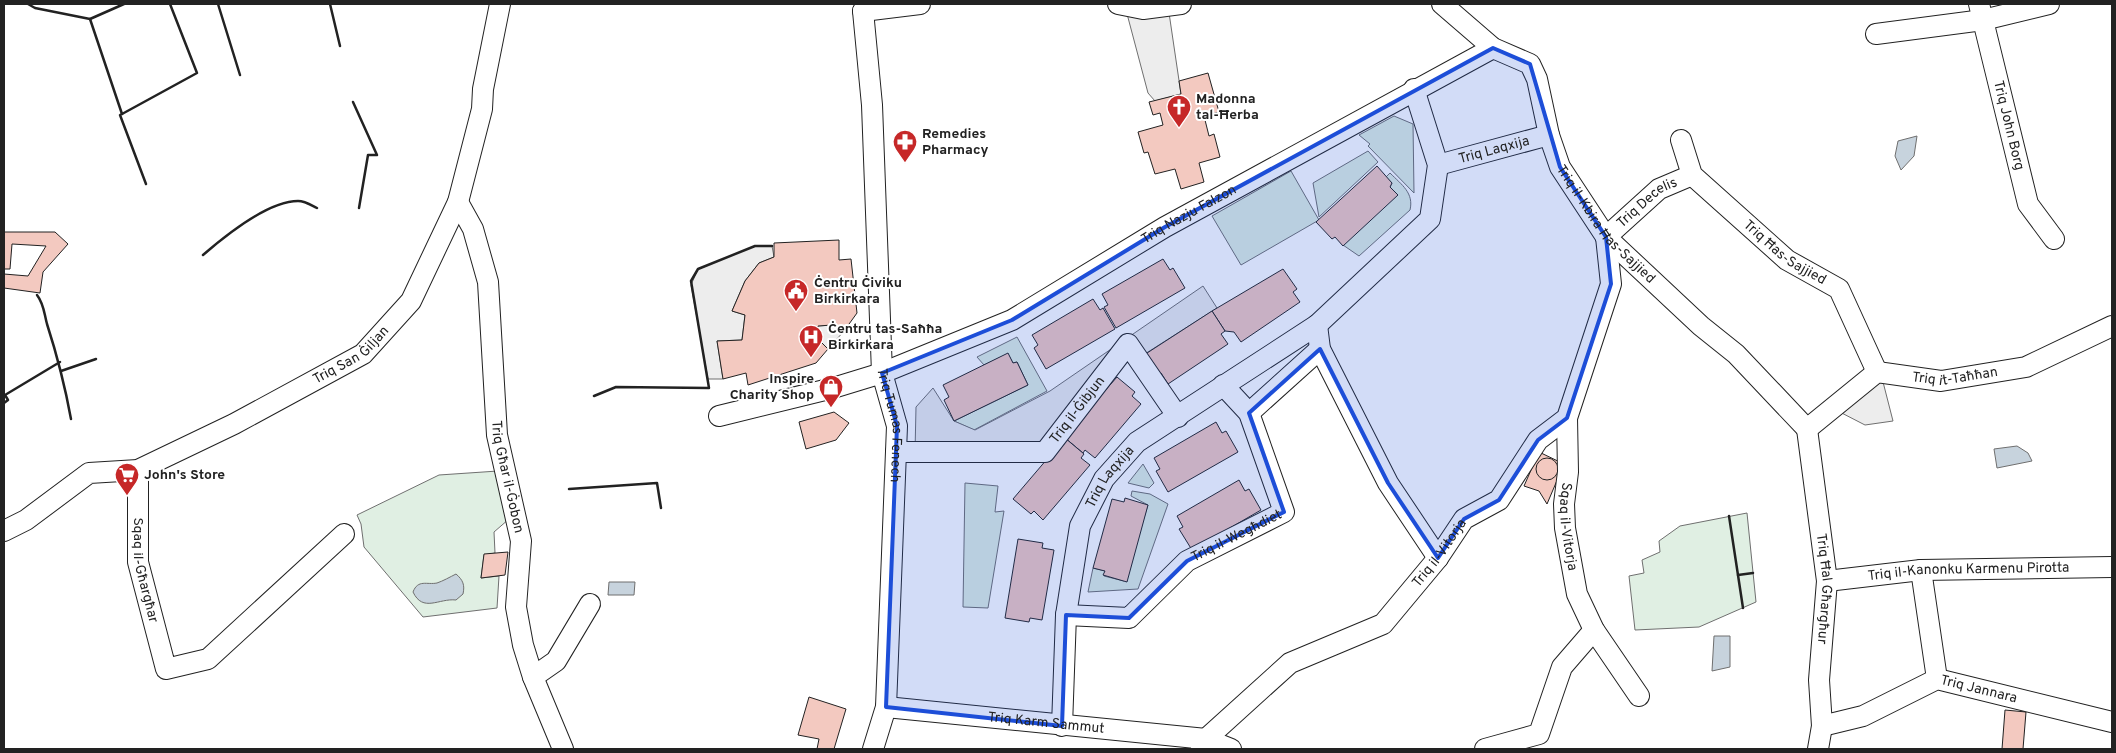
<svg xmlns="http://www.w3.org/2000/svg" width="2116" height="753" viewBox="0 0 2116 753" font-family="Overpass,sans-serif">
	<rect width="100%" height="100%" fill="#fff"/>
	<g fill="#e0efe3" stroke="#6f6f6f">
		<path d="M1394,116L1413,124L1414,193L1368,146L1370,144L1359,135Z"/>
		<path d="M1368,151L1378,162L1319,217L1313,183Z"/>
		<path d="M1291,171L1319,220L1241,265L1212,216Z"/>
		<path d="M1390,173C1402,185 1414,193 1410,210L1359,256L1343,245L1390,187L1392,183L1386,177Z"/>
		<path d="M1017,337L1047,391L974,430L954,421L1028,385L1017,362L1013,363L1008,354L984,365L977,357Z"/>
		<path d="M1143,464L1154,483L1149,488L1128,483Z"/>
		<path d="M498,471L509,519L494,532L495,553L484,555L481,578L499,576L497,608L423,617L364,547L361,524L357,515L439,475Z"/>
		<path d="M965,483L998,486L995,512L1004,511L988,608L963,607Z"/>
		<path d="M1132,491L1150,494L1168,504L1138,589L1088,592L1093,568L1105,571L1104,576L1124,581L1148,505L1131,496Z"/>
		<path d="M1747,513L1756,602L1699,627L1635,630L1629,576L1644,573L1642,560L1660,552L1659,541L1680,526Z"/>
	</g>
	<g fill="#ededed" stroke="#6f6f6f">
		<path d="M1168,6L1181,94L1155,101L1148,93L1126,10Z"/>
		<path d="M755,246H772L774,257L759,263L745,281L732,311L745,315L742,340L717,341L723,379H708L691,285L698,269Z"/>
		<path d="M1203,286L1217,308L1137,359L1128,356L1046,455L915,453L916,407L933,388L954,421L975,430L1050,391Z"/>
		<path d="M832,325L844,331L828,349L814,335L818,326Z"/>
		<path d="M1882,378L1893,421L1865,425L1832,408Z"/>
	</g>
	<g fill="#c7d3dd" stroke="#6f6f6f">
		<path d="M1917,136L1914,156L1901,170L1895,156L1898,141Z"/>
		<path d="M2017,446L2028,453L2032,461L1997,468L1994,449Z"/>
		<path d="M456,574C463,580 465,585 463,594L456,600C439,598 423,613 413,592C418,579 427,585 437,583C443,581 450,577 456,574Z"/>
		<path d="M609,582H635L634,595H608Z"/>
		<path d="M1714,636H1730V667L1712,671Z"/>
	</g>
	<g fill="#f3c9c0" stroke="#222">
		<path d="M1208,73L1219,112L1204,116L1209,136L1214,134L1220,157L1199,163L1204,182L1181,189L1175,169L1155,174L1148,152L1144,153L1138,132L1163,125L1160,113L1153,115L1149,102L1181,94L1179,81Z"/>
		<path d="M1377,166L1392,183L1390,187L1398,195L1343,246L1335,237L1332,239L1316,222Z"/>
		<path d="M4,232H55L68,244L43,272L40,293L4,288V274L28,276L46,246L12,244L10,269H4Z"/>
		<path d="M839,240V260L851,259L857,313L844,331L832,325L818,326L814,335L828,349L816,363L748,385L746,373L723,379L717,341L742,340L745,315L732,311L745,281L759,263L774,257V243Z"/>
		<path d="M1163,259L1170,270L1173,268L1185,288L1116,328L1104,307L1108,305L1102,294Z"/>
		<path d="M1283,269L1297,289L1293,292L1300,302L1241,342L1234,332L1225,331L1212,311Z"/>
		<path d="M1093,299L1100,310L1103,308L1115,329L1046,369L1034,348L1038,345L1032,335Z"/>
		<path d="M1212,311L1225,331L1221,334L1228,344L1168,384L1161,373L1158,375L1144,355Z"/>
		<path d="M1008,353L1013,363L1017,362L1028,385L954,421L944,400L949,397L943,385Z"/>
		<path d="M1117,377L1135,392L1132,396L1141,404L1095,458L1085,450L1083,453L1064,437Z"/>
		<path d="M834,412L849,423L836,440L806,449L799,422Z"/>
		<path d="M1216,422L1222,433L1226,431L1238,452L1168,492L1156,471L1160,469L1154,458Z"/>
		<path d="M1065,438L1084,454L1081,458L1090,465L1043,520L1034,511L1031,514L1013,499Z"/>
		<path d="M1539,452L1564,464L1547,504L1539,491L1524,486Z"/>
		<circle cx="1547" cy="469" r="11"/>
		<path d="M1239,480L1245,491L1249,489L1261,510L1192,550L1179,529L1183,527L1177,516Z"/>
		<path d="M1125,498L1148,505L1127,582L1103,575L1105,571L1093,568L1112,499L1124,502Z"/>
		<path d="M1018,539L1043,543L1042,548L1054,550L1042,620L1030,618L1029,622L1005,618Z"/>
		<path d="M508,552L505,575L481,578L484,554Z"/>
		<path d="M809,697L846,709L834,749H817L819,739L798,735Z"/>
		<path d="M2005,710L2026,712L2023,749H2002Z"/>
	</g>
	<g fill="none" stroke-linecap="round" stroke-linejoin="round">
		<defs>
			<g id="street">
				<path d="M1118,4L1143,9L1181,4"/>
				<path id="s1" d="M1442,4L1493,48L1530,64L1537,79L1549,135L1560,167L1606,237L1701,326L1736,354L1807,429"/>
				<path id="s2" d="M1979,4L2028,204L2054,239"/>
				<path id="s3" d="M863,11L872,105L882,373L897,426L886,707L873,749"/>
				<path d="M863,11L920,4"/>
				<path d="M1876,34L1983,20L2049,4"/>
				<path id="s4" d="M1681,140L1692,175L1787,260L1839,289L1877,372"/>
				<path id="s5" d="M1438,165L1549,135"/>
				<path id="s6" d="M458,202L473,229L488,282L497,435L521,541L516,607L523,645L533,677L563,749"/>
				<path id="s7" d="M1606,237L1659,189L1692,175"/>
				<path d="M1317,325L1320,349L1388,483L1438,558"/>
				<path d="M1249,413L1320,349"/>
				<path id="s8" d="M719,416L833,388L882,373L1012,320L1165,227L1493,48"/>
				<path id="s9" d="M1567,418L1568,472L1564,504L1565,528L1577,594L1594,630L1639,696"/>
				<path id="s10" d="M1807,429L1877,372L1941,381L2026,367L2112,326"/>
				<path id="s11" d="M1807,429L1827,581L1819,680L1822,726L1818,749"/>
				<path id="s12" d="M896,452H1045L1128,344L1178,417"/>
				<path id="s13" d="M138,470V562L166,669L208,659L344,534"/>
				<path id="s14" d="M4,531L26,520L89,473L138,470L234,424L363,354L411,301L458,202L482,109L483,89L500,4"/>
				<path d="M1921,570L1937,679"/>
				<path id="s15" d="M1827,581L1921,570L2112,567"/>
				<path id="s16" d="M1066,615L1129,618L1187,561L1284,512L1249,413L1223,385"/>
				<path d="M533,677L556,661L590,604"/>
				<path id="s17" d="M886,707L1206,739L1231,749"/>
				<path id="s18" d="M1062,726L1066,615L1080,526L1104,479L1137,442L1317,325L1430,219L1438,165L1414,89"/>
				<path id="s19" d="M1822,726L1863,716L1937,679L2112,722"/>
				<path id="s20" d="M1201,749L1206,739L1290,663L1383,624L1438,558L1464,519L1499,500L1538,440L1567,418L1611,284L1606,237"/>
				<path d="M1485,749L1539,734L1562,667L1594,630"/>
			</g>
		</defs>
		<use href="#street" stroke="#222" stroke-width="22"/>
		<use href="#street" stroke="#fff" stroke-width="20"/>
		<g stroke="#222" stroke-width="2.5">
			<path d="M28,4L35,8L90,19L124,4"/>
			<path d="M218,4L240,75"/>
			<path d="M330,4L340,46"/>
			<path d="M90,19L122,114L120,115L146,184"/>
			<path d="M353,102L377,155H368L359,208"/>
			<path d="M122,114L197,73L170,4"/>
			<path d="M203,255C225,236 269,201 298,201C305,201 311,205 317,208"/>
			<path d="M37,295C44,304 44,313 47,324C57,355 65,386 71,419"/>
			<path d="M61,371L96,359"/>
			<path d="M594,396L616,387L709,388L691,281L698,269L755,246H772"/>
			<path d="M4,403L8,400L5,395L60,362"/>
			<path d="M569,489L657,483L661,508"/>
			<path d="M1729,516L1743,608"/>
			<path d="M1738,575L1753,573"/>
		</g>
	</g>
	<path fill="#1d4ed8" fill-opacity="0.2" stroke="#1d4ed8" stroke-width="4" stroke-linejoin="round" d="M1493,48L1530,64L1560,167L1606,237L1611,284L1567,418L1538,440L1499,500L1464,519L1438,558L1388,483L1320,349L1249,413L1284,512L1187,561L1129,618L1066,615L1062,726L886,707L897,426L882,373L1012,320L1165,227Z"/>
	<defs>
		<symbol id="church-pin" viewBox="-11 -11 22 30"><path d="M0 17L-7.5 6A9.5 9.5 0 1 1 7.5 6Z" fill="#c62828" stroke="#fff"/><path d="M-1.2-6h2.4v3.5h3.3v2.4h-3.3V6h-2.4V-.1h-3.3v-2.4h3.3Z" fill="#fff"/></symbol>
		<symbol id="pharmacy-pin" viewBox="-11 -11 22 30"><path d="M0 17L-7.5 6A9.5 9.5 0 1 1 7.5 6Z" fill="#c62828" stroke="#fff"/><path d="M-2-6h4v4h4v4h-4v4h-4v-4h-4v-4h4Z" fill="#fff"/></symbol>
		<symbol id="civic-pin" viewBox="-11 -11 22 30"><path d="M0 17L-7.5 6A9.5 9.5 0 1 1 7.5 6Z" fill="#c62828" stroke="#fff"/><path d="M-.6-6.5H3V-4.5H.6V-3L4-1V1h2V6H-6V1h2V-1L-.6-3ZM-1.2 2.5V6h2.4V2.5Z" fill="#fff"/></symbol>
		<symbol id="hospital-pin" viewBox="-11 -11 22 30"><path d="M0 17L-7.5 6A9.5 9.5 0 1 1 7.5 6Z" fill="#c62828" stroke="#fff"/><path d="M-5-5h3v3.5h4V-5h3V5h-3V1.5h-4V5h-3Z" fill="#fff"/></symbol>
		<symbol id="shop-pin" viewBox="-11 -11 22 30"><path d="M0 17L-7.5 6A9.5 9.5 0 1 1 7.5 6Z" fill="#c62828" stroke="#fff"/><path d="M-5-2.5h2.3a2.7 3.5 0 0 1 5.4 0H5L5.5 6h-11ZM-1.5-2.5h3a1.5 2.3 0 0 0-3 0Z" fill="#fff"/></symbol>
		<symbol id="supermarket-pin" viewBox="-11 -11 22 30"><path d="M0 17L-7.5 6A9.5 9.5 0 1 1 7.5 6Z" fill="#c62828" stroke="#fff"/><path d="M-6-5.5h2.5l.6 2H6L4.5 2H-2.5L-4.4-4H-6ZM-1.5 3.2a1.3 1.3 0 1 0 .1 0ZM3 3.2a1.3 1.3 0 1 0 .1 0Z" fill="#fff"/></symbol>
	</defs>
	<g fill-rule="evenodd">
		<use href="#church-pin" x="1165" y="93" width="28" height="38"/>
		<use href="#pharmacy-pin" x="891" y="128" width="28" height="38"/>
		<use href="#civic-pin" x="782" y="277" width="28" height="38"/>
		<use href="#hospital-pin" x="797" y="323" width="28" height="38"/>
		<use href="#shop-pin" x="817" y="373" width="28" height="38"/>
		<use href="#supermarket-pin" x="113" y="461" width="28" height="38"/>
	</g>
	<g text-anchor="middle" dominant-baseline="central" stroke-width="4" stroke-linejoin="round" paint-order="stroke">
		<g font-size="14" font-weight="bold" fill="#222" stroke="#fff" text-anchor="start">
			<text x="1196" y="99">Madonna<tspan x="1196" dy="16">tal-Ħerba</tspan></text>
			<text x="922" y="134">Remedies<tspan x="922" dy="16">Pharmacy</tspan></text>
			<text x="814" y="283">Ċentru Ċiviku<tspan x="814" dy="16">Birkirkara</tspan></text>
			<text x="828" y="329">Ċentru tas-Saħħa<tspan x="828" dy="16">Birkirkara</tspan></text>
			<text x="814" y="379" text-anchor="end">Inspire<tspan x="814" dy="16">Charity Shop</tspan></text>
			<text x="144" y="475">John's Store</text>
		</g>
		<g font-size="14" fill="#222" stroke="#fff">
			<text stroke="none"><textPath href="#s2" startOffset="125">Triq John Borg</textPath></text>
			<text stroke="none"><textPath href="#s5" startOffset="58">Triq Laqxija</textPath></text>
			<text stroke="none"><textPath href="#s7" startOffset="54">Triq Decelis</textPath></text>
			<text stroke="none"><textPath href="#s8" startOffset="515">Triq Nazju Falzon</textPath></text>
			<text stroke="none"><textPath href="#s1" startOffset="289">Triq il-Kbira Ħas-Sajjied</textPath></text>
			<text stroke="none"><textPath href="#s4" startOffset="158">Triq Ħas-Sajjied</textPath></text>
			<text stroke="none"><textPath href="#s14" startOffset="395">Triq San Ġiljan</textPath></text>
			<text stroke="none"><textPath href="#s10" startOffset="169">Triq it-Taħħan</textPath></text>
			<text stroke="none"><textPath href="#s12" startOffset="202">Triq il-Ġibjun</textPath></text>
			<text stroke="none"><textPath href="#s3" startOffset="416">Triq Tumas Fenech</textPath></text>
			<text stroke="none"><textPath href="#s6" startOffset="282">Triq Għar il-Ġobon</textPath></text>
			<text stroke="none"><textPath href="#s18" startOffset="259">Triq Laqxija</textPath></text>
			<text stroke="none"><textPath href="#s9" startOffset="109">Sqaq il-Vitorja</textPath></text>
			<text stroke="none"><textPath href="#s16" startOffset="200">Triq il-Wegħdiet</textPath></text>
			<text stroke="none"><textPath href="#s20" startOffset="316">Triq il-Vitorja</textPath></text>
			<text stroke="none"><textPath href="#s13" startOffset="101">Sqaq il-Għargħar</textPath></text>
			<text stroke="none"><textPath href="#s15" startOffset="142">Triq il-Kanonku Karmenu Pirotta</textPath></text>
			<text stroke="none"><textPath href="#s11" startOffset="161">Triq Ħal Għargħur</textPath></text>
			<text stroke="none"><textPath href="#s19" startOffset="168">Triq Jannara</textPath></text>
			<text stroke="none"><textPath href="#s17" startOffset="161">Triq Karm Sammut</textPath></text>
		</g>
	</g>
	<rect width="2116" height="753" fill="none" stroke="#222222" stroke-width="10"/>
</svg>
